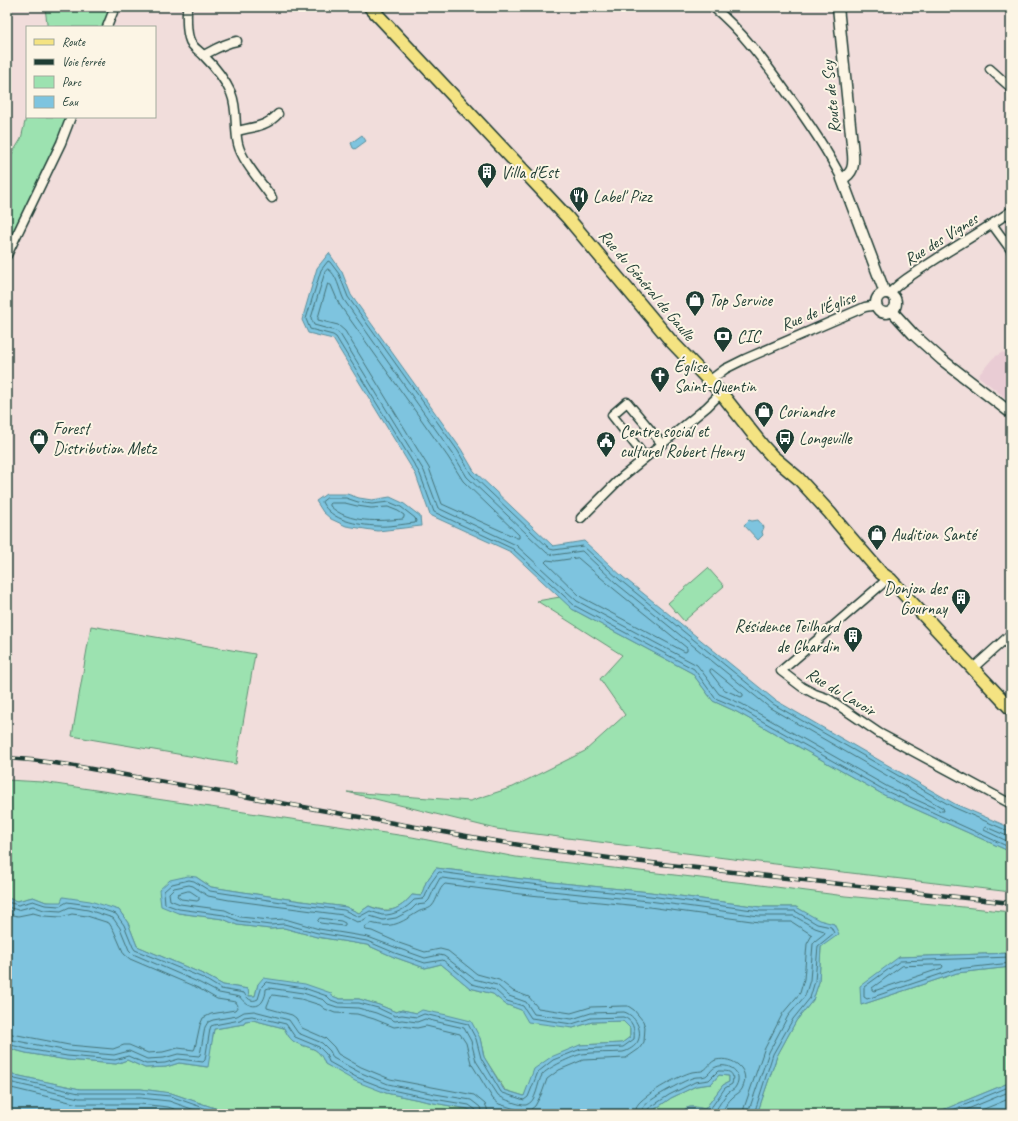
<svg xmlns="http://www.w3.org/2000/svg" width="1018" height="1121" viewBox="0 0 1018 1121" font-family="Caveat,sans-serif">
	<rect width="100%" height="100%" fill="#f1dddb"/>
	<filter id="ink" filterUnits="userSpaceOnUse"><feTurbulence type="fractalNoise" baseFrequency=".025" numOctaves="2"/><feDisplacementMap in="SourceGraphic" scale="8" xChannelSelector="R" yChannelSelector="G"/><feConvolveMatrix kernelMatrix="1 2 1 2 8 2 1 2 1" color-interpolation-filters="sRGB"/></filter>
	<g filter="url(#ink)">
		<path fill="#e9ccd4" d="M1003,352L1011,359V402L978,376L993,358Z"/>
		<g fill="#9ce2b0" stroke="#5e9072">
			<path d="M45,7H115L107,27H47V24Z"/>
			<path d="M27,113V117H71L7,255V162L21,139Z"/>
			<path d="M708,568L724,586L684,621L668,603Z"/>
			<path d="M560,597L572,609L692,673L713,701L737,712L884,795L1011,852V892L733,859L496,829L347,792L470,801L513,787L585,751L625,715L600,679L622,655L537,601Z"/>
			<path d="M91,626L255,654L236,764L72,736Z"/>
			<path d="M7,780L42,782L412,837L516,857L745,883L845,896L944,905L1011,912V953L899,957L861,1005L957,973L1011,967V1082L933,1114H757L777,1056L796,1021L813,1000L819,982L821,947L834,924L819,921L796,907H760L650,892L522,879L436,868L426,882L421,896L412,895C398,912 388,913 369,906L359,913L346,907L301,901L211,887L196,877L178,913L223,919L237,925L270,929L284,928L317,937L367,945L394,957L425,968L441,964L470,988L493,994L505,1004L573,1028L592,1022L623,1021L630,1028V1037L622,1043L580,1045L528,1087L524,1096L505,1090L484,1057L480,1038L417,1013L402,1010L396,1012L379,1005L359,999H340L332,996L258,984L255,996H249L248,989L223,985L205,975L137,946L128,923L119,910L63,898L61,903L46,902L33,897L17,901L7,898Z"/>
			<path d="M253,1020L272,1025L284,1028C286,1032 289,1038 293,1041C308,1050 318,1044 325,1064L386,1093L434,1103L468,1109L475,1114H232L171,1093L141,1089H80L15,1075L7,1071V1048L26,1053L67,1060L116,1064L127,1060L145,1068L166,1067L179,1063L207,1067L214,1029L244,1024L245,1021Z"/>
			<path d="M719,1075L729,1076V1082L723,1085L705,1109C695,1107 687,1104 681,1114H648L671,1098L696,1086L711,1084Z"/>
		</g>
		<g fill="#7ec4df" stroke="#588e9b">
			<path d="M362,135L366,141L355,149L353,148L351,143Z"/>
			<path d="M329,253L342,272L351,295L461,449L474,471L553,546L584,541L623,577L775,700L955,804L1011,828V852L884,795L737,712L713,701L692,673L572,609L511,552L430,515L416,475L333,339L308,333L302,320L317,268Z"/>
			<path d="M326,494H347L359,498L372,500L390,497L403,503L420,516L421,526L378,531L346,526L331,519L323,512L316,501Z"/>
			<path d="M749,520L752,521L758,520L764,527L762,532L763,535L758,540L744,525Z"/>
			<path d="M436,868L522,879L650,892L760,907H796L819,920L834,924L839,934L821,947L819,982L813,1000L796,1021L777,1056L757,1114H681C687,1103 696,1108 705,1109L723,1085L729,1082V1076L719,1075L711,1084L696,1086L671,1098L648,1114H475L468,1109L434,1103L386,1093L355,1081L325,1064C318,1044 308,1050 293,1041C289,1038 286,1032 284,1028L272,1025L253,1020L245,1021L244,1024L214,1029L208,1067L179,1063L166,1067L145,1068L127,1060L116,1064L67,1060L26,1053L7,1048V898L17,901L33,897L46,902H61L63,897L90,901L119,910L128,923L137,946L205,975L223,985L248,989L249,996H255L258,984L263,978L305,984L331,993L332,996L340,999H359L379,1005L396,1012L402,1010L417,1013L422,1010L447,1015L471,1021L480,1038L484,1057L504,1090L524,1096L534,1069L551,1057L580,1045L622,1043L630,1037V1028L623,1021L592,1022L573,1028L528,1022L521,1010L505,1004L493,994L470,988L441,964L425,968L394,957L367,945L317,937L284,928L270,929L237,925L223,919L178,913L161,906L159,890L170,880L188,876L196,877L211,887L301,901L346,907L359,913L369,906C373,908 377,909 381,910C394,913 405,904 412,895L421,896L426,882Z"/>
			<path d="M1011,953V967L957,973L861,1005L860,986L899,957Z"/>
			<path d="M7,1071L15,1075L80,1089H141L171,1093L232,1114H7Z"/>
			<path d="M1011,1082V1114H933Z"/>
		</g>
		<g fill="none" stroke-linecap="round" stroke-linejoin="round">
			<g stroke="#457378" stroke-width="1">
				<path d="M328,269C337,274 339,290 344,300L453,454L467,477L547,553L554,555L582,551L617,584L770,708L943,808L944,811H941L888,787L742,704L719,694L697,665L577,601L516,545L438,508L424,471L340,334L336,331L314,325L311,318L325,272Z"/>
				<path d="M328,284L331,285L339,304L448,457L463,481L519,535V538H517L442,504L429,468L345,331L338,325L318,320V318Z"/>
				<path d="M327,498H346L358,502L372,504L389,502L401,507L415,518L416,521L415,523C403,524 389,527 377,526C358,525 331,521 322,502Z"/>
				<path d="M332,503H345L357,506L371,508L388,507L398,511L404,515V517L403,519C379,521 349,524 330,506V504Z"/>
				<path d="M578,558L614,589L687,648V651L685,652L581,597L545,562L547,560L555,561Z"/>
				<path d="M712,669L743,694V696L741,697L723,689L710,672V670Z"/>
				<path d="M1011,831H1008L953,807L773,704L620,580L583,546L554,550L550,549L471,474L458,451L348,297L339,274L330,262L328,261L321,270L306,319L310,329L333,335L336,337L420,474L434,512L513,549L575,606L694,669L715,698L739,708L886,791L1011,848"/>
				<path d="M1011,836H1007L986,827L984,828V830L1011,843"/>
				<path d="M188,891H190L199,897V900L197,901L181,899L177,896L178,894Z"/>
				<path d="M7,902L18,905L33,901L45,905L60,906L67,902L89,905L116,914L124,925L133,947L135,950L203,978L221,989L244,993C247,998 251,1003 258,999L262,986L266,982L304,988L327,996L331,1000L339,1003H359L378,1008L395,1016L402,1015L417,1017L424,1014L468,1024L476,1039L481,1058L501,1092L503,1093L524,1100L528,1097L538,1072L553,1060L581,1049L623,1047L634,1039C635,1029 633,1020 623,1017L591,1018L572,1024L531,1018L523,1006L507,1001L495,990L472,984L443,960L425,963L395,953L367,941L318,933L284,924L270,925L239,921L224,915L179,909L165,904L164,891L172,884L189,880L194,881L210,891L301,905L344,910L359,917L370,911C374,912 378,914 382,915C394,916 407,908 414,900L423,899L425,897L430,884L438,873L439,872L522,883L650,896L760,911H795L817,924L831,927L834,933L818,946L815,981L810,998L793,1019L773,1054L754,1114"/>
				<path d="M7,907L18,910L33,906L44,910L61,911L70,907L88,910L113,918L120,928L129,950L133,954L200,983L219,993L240,997C244,1004 256,1010 262,1002C265,998 266,993 266,989L269,988L303,993L324,1000L328,1004L337,1007L358,1008L376,1013L395,1021L402,1020L417,1022L425,1019L464,1028L471,1041L476,1061L498,1095C502,1099 521,1106 526,1105C537,1102 537,1083 542,1075C547,1068 573,1056 582,1054C595,1052 610,1053 623,1052C628,1051 636,1046 638,1041C643,1030 635,1015 624,1012L591,1013L572,1019L534,1014L526,1002L509,996L497,985L474,979L444,956L439,955L425,958L397,948L368,937L319,929L285,919L270,920L240,917L225,910L180,904L170,900L169,893L174,888L189,885L193,886L208,896L229,900L343,915L357,922L362,921L370,916L383,920L396,918L411,910L416,905L425,904L429,900L435,887L440,878H442L521,888L649,901L759,916H794L815,928L824,931L825,933L815,941L813,944L810,980L805,996L788,1016L769,1052L749,1110V1114"/>
				<path d="M7,914L18,916L33,913L44,916L61,917L72,914L87,916L109,923L114,931L124,954L130,959L198,988L217,999L236,1002L238,1006L235,1010L211,1014L203,1018L200,1025L195,1048L194,1050L178,1048L163,1052L148,1053L129,1045H124L113,1049L69,1045L7,1033"/>
				<path d="M320,918L341,921L345,923V925L343,926L320,923L318,921Z"/>
				<path d="M1011,957L900,961L864,987V997L867,999L956,969L1011,963"/>
				<path d="M942,965L943,966L942,968L874,991L872,990V988L902,966Z"/>
				<path d="M7,1039L68,1051L114,1055L129,1051L147,1059L164,1058L178,1054L199,1056L200,1055L205,1027L208,1022L213,1020L237,1016L244,1012L254,1011L289,1020L298,1033L322,1043L330,1051L333,1058L359,1072L388,1084L435,1094L471,1100L480,1107L482,1114"/>
				<path d="M7,1044L27,1049L67,1056L115,1060L128,1056L146,1064L165,1063L179,1059L203,1062L205,1060L210,1029L211,1026L214,1025L240,1020L244,1017L252,1016L286,1024L295,1037L319,1047L326,1054L329,1062L356,1077L387,1089L434,1099L469,1105L476,1110L477,1114"/>
				<path d="M7,1076L15,1079L79,1093H140L170,1096L221,1114"/>
				<path d="M7,1081L13,1083L79,1098H140L169,1101L206,1114"/>
				<path d="M7,1087L78,1104H140L168,1107L188,1114"/>
				<path d="M488,1114L487,1108L485,1104L474,1095L390,1079L361,1067L338,1054L334,1047L325,1038L302,1028L296,1018L292,1015L267,1008V1006L271,996L273,995L301,999L320,1005L325,1009L335,1013L357,1014L374,1019L394,1027L402,1026L417,1028L426,1026L460,1034L466,1043L471,1063L493,1099L499,1104L522,1111L530,1110L535,1106L542,1093L547,1079L559,1070L583,1060L626,1058L639,1049L644,1042L645,1027L643,1021L634,1010L628,1006H623L591,1007L571,1013L538,1008L529,997L513,991L499,980L477,974L448,951L440,949L425,952L399,943L372,931L366,930L365,929V927L371,923C393,929 400,923 418,912C423,909 428,910 432,906C438,899 438,889 445,884L520,894L649,907L759,922H792L812,935L807,944L804,979L800,993L783,1013L764,1050L744,1108L743,1114"/>
				<path d="M636,1114C636,1110 636,1106 639,1103C648,1093 680,1075 692,1072C696,1071 701,1072 704,1070C709,1067 710,1062 716,1060C733,1056 752,1070 742,1089C740,1093 736,1094 733,1097C728,1101 724,1109 720,1114"/>
				<path d="M642,1114C642,1111 641,1110 643,1108C648,1099 682,1082 692,1078C697,1076 704,1078 707,1075C711,1072 712,1068 716,1067C728,1062 744,1072 736,1086C735,1089 732,1090 729,1092C723,1097 718,1108 713,1114"/>
				<path d="M647,1114L648,1109L669,1095L695,1082L709,1080L718,1071C729,1071 735,1071 732,1084L725,1088L708,1112L704,1113L692,1111L686,1114"/>
				<path d="M943,1114L1011,1086"/>
				<path d="M956,1114L1011,1091"/>
				<path d="M972,1114L1011,1098"/>
			</g>
			<defs>
				<g id="minor">
					<path d="M187,7C187,17 186,28 189,38C191,47 198,49 204,56C214,66 225,80 231,93C238,109 234,127 238,144C242,161 262,183 272,198"/>
					<path d="M713,7C742,31 765,62 787,93C807,120 826,148 842,179"/>
					<path d="M107,27L115,7"/>
					<path d="M204,55C215,49 225,43 237,41"/>
					<path d="M990,69L1009,86L1011,90"/>
					<path d="M237,131C253,127 266,127 278,114"/>
					<path d="M992,224L1011,250"/>
					<path d="M7,255L61,143L71,117"/>
					<path d="M889,294C898,283 909,277 921,269C950,249 982,232 1011,211"/>
					<path d="M709,381L725,369L745,359L865,307L877,305"/>
					<path d="M645,457L612,415L627,402L662,444"/>
					<path d="M581,518L622,477L707,407L721,393"/>
					<path d="M888,577L882,584L781,671L802,687L815,694L829,699L879,733L1011,804"/>
					<path d="M972,669L1011,634"/>
				</g>
				<g id="tertiary">
					<path d="M838,7L853,154C854,166 853,173 842,179L885,293"/>
					<circle cx="886" cy="303" r="10"/>
					<path d="M892,311L913,334L941,359L1011,413"/>
				</g>
				<path id="primary" d="M370,7L567,217L671,341L721,393L762,445L772,456L798,478L830,513L838,523L881,573L891,580L964,659L1011,709"/>
			</defs>
			<use href="#minor" stroke="#1f3d34" stroke-width="11"/>
			<use href="#tertiary" stroke="#1f3d34" stroke-width="13"/>
			<use href="#primary" stroke="#1f3d34" stroke-width="15"/>
			<use href="#minor" stroke="#fcf5e5" stroke-width="8"/>
			<use href="#tertiary" stroke="#fcf5e5" stroke-width="10"/>
			<use href="#primary" stroke="#f4e382" stroke-width="12"/>
			<defs>
				<path id="rail" d="M7,758L31,760L69,765L483,839L551,850L616,859L1011,903"/>
			</defs>
			<use href="#rail" stroke="#1f3d34" stroke-width="4.5"/>
			<use href="#rail" stroke="#fcf5e5" stroke-width="3" stroke-dasharray="9" stroke-linecap="butt"/>
		</g>
	</g>
	<defs>
		<symbol id="building-pin" viewBox="-11 -11 22 30"><path d="M0 17L-7.5 6A9.5 9.5 0 1 1 7.5 6Z" fill="#1f3d34" stroke="#fcf5e5"/><path d="M-4-6H4V6H1V3H-1V6H-4ZM-2.5-4.3h1.7v1.8h-1.7ZM.8-4.3h1.7v1.8H.8ZM-2.5-1h1.7V.8h-1.7ZM.8-1h1.7V.8H.8Z" fill="#fff"/></symbol>
		<symbol id="restaurant-pin" viewBox="-11 -11 22 30"><path d="M0 17L-7.5 6A9.5 9.5 0 1 1 7.5 6Z" fill="#1f3d34" stroke="#fcf5e5"/><path d="M-5-6h1v4h1v-4h1v4h1v-4h1v5L-1.5 .5V6h-2V.5L-5-1ZM5-6V6H3V1.5H1.5Q1.5-4 5-6Z" fill="#fff"/></symbol>
		<symbol id="shop-pin" viewBox="-11 -11 22 30"><path d="M0 17L-7.5 6A9.5 9.5 0 1 1 7.5 6Z" fill="#1f3d34" stroke="#fcf5e5"/><path d="M-5-2.5h2.3a2.7 3.5 0 0 1 5.4 0H5L5.5 6h-11ZM-1.5-2.5h3a1.5 2.3 0 0 0-3 0Z" fill="#fff"/></symbol>
		<symbol id="bank-pin" viewBox="-11 -11 22 30"><path d="M0 17L-7.5 6A9.5 9.5 0 1 1 7.5 6Z" fill="#1f3d34" stroke="#fcf5e5"/><path d="M-6-4H6V4H-6ZM0-2.3a2.3 2.3 0 1 0 0 4.6a2.3 2.3 0 1 0 0-4.6Z" fill="#fff"/></symbol>
		<symbol id="church-pin" viewBox="-11 -11 22 30"><path d="M0 17L-7.5 6A9.5 9.5 0 1 1 7.5 6Z" fill="#1f3d34" stroke="#fcf5e5"/><path d="M-1.2-6h2.4v3.5h3.3v2.4h-3.3V6h-2.4V-.1h-3.3v-2.4h3.3Z" fill="#fff"/></symbol>
		<symbol id="bus-pin" viewBox="-11 -11 22 30"><path d="M0 17L-7.5 6A9.5 9.5 0 1 1 7.5 6Z" fill="#1f3d34" stroke="#fcf5e5"/><path d="M-5-6H5V4H4V6H2V4H-2V6H-4V4H-5ZM-3.5-4V0h7V-4ZM-3.5 1.2v1.5H-2V1.2ZM2 1.2v1.5H3.5V1.2Z" fill="#fff"/></symbol>
		<symbol id="civic-pin" viewBox="-11 -11 22 30"><path d="M0 17L-7.5 6A9.5 9.5 0 1 1 7.5 6Z" fill="#1f3d34" stroke="#fcf5e5"/><path d="M-.6-6.5H3V-4.5H.6V-3L4-1V1h2V6H-6V1h2V-1L-.6-3ZM-1.2 2.5V6h2.4V2.5Z" fill="#fff"/></symbol>
	</defs>
	<g fill-rule="evenodd">
		<use href="#building-pin" x="476" y="161" width="22" height="30"/>
		<use href="#restaurant-pin" x="568" y="185" width="22" height="30"/>
		<use href="#shop-pin" x="684" y="289" width="22" height="30"/>
		<use href="#bank-pin" x="712" y="325" width="22" height="30"/>
		<use href="#church-pin" x="649" y="365" width="22" height="30"/>
		<use href="#shop-pin" x="753" y="400" width="22" height="30"/>
		<use href="#shop-pin" x="28" y="427" width="22" height="30"/>
		<use href="#bus-pin" x="774" y="427" width="22" height="30"/>
		<use href="#civic-pin" x="595" y="430" width="22" height="30"/>
		<use href="#shop-pin" x="866" y="523" width="22" height="30"/>
		<use href="#building-pin" x="950" y="587" width="22" height="30"/>
		<use href="#building-pin" x="842" y="625" width="22" height="30"/>
	</g>
	<g text-anchor="middle" dominant-baseline="central" stroke-width="4" stroke-linejoin="round" paint-order="stroke">
		<g font-size="17" fill="#1f3d34" stroke="#fcf5e5">
			<text transform="translate(831 97) rotate(-96)">Route de Scy</text>
			<text transform="translate(941 239) rotate(-32)">Rue des Vignes</text>
			<text transform="translate(647 285) rotate(50)">Rue du Général de Gaulle</text>
			<text transform="translate(818 311) rotate(-22)">Rue de l'Église</text>
			<text transform="translate(841 692) rotate(31)">Rue du Lavoir</text>
		</g>
		<g font-size="17" fill="#1f3d34" stroke="#fcf5e5" text-anchor="start">
			<text x="501" y="172">Villa d'Est</text>
			<text x="593" y="196">Label' Pizz</text>
			<text x="709" y="300">Top Service</text>
			<text x="737" y="336">CIC</text>
			<text x="674" y="366">Église<tspan x="674" dy="20">Saint-Quentin</tspan></text>
			<text x="778" y="411">Coriandre</text>
			<text x="53" y="428">Forest<tspan x="53" dy="20">Distribution Metz</tspan></text>
			<text x="620" y="431">Centre social et<tspan x="620" dy="20">culturel Robert Henry</tspan></text>
			<text x="799" y="438">Longeville</text>
			<text x="891" y="534">Audition Santé</text>
			<text x="947" y="588" text-anchor="end">Donjon des<tspan x="947" dy="20">Gournay</tspan></text>
			<text x="839" y="626" text-anchor="end">Résidence Teilhard<tspan x="839" dy="20">de Chardin</tspan></text>
		</g>
	</g>
	<rect width="1018" height="1121" fill="none" stroke="#fcf5e5" stroke-width="24"/>
	<rect x="12" y="12" width="994" height="1097" fill="none" stroke="#1f3d34" stroke-width="1.5" filter="url(#ink)"/>
	<rect x="26" y="26" width="130" height="92" fill="#fcf5e5" stroke="#a4ab9e"/>
	<rect x="34" y="39" width="20" height="6" fill="#f4e382" stroke="#a4ab9e"/>
	<text x="62" y="46" font-size="12" fill="#1f3d34">Route</text>
	<rect x="34" y="59" width="20" height="6" fill="#1f3d34" stroke="#a4ab9e"/>
	<text x="62" y="66" font-size="12" fill="#1f3d34">Voie ferrée</text>
	<rect x="34" y="76" width="20" height="12" fill="#9ce2b0" stroke="#a4ab9e"/>
	<text x="62" y="86" font-size="12" fill="#1f3d34">Parc</text>
	<rect x="34" y="96" width="20" height="12" fill="#7ec4df" stroke="#a4ab9e"/>
	<text x="62" y="106" font-size="12" fill="#1f3d34">Eau</text>
</svg>
